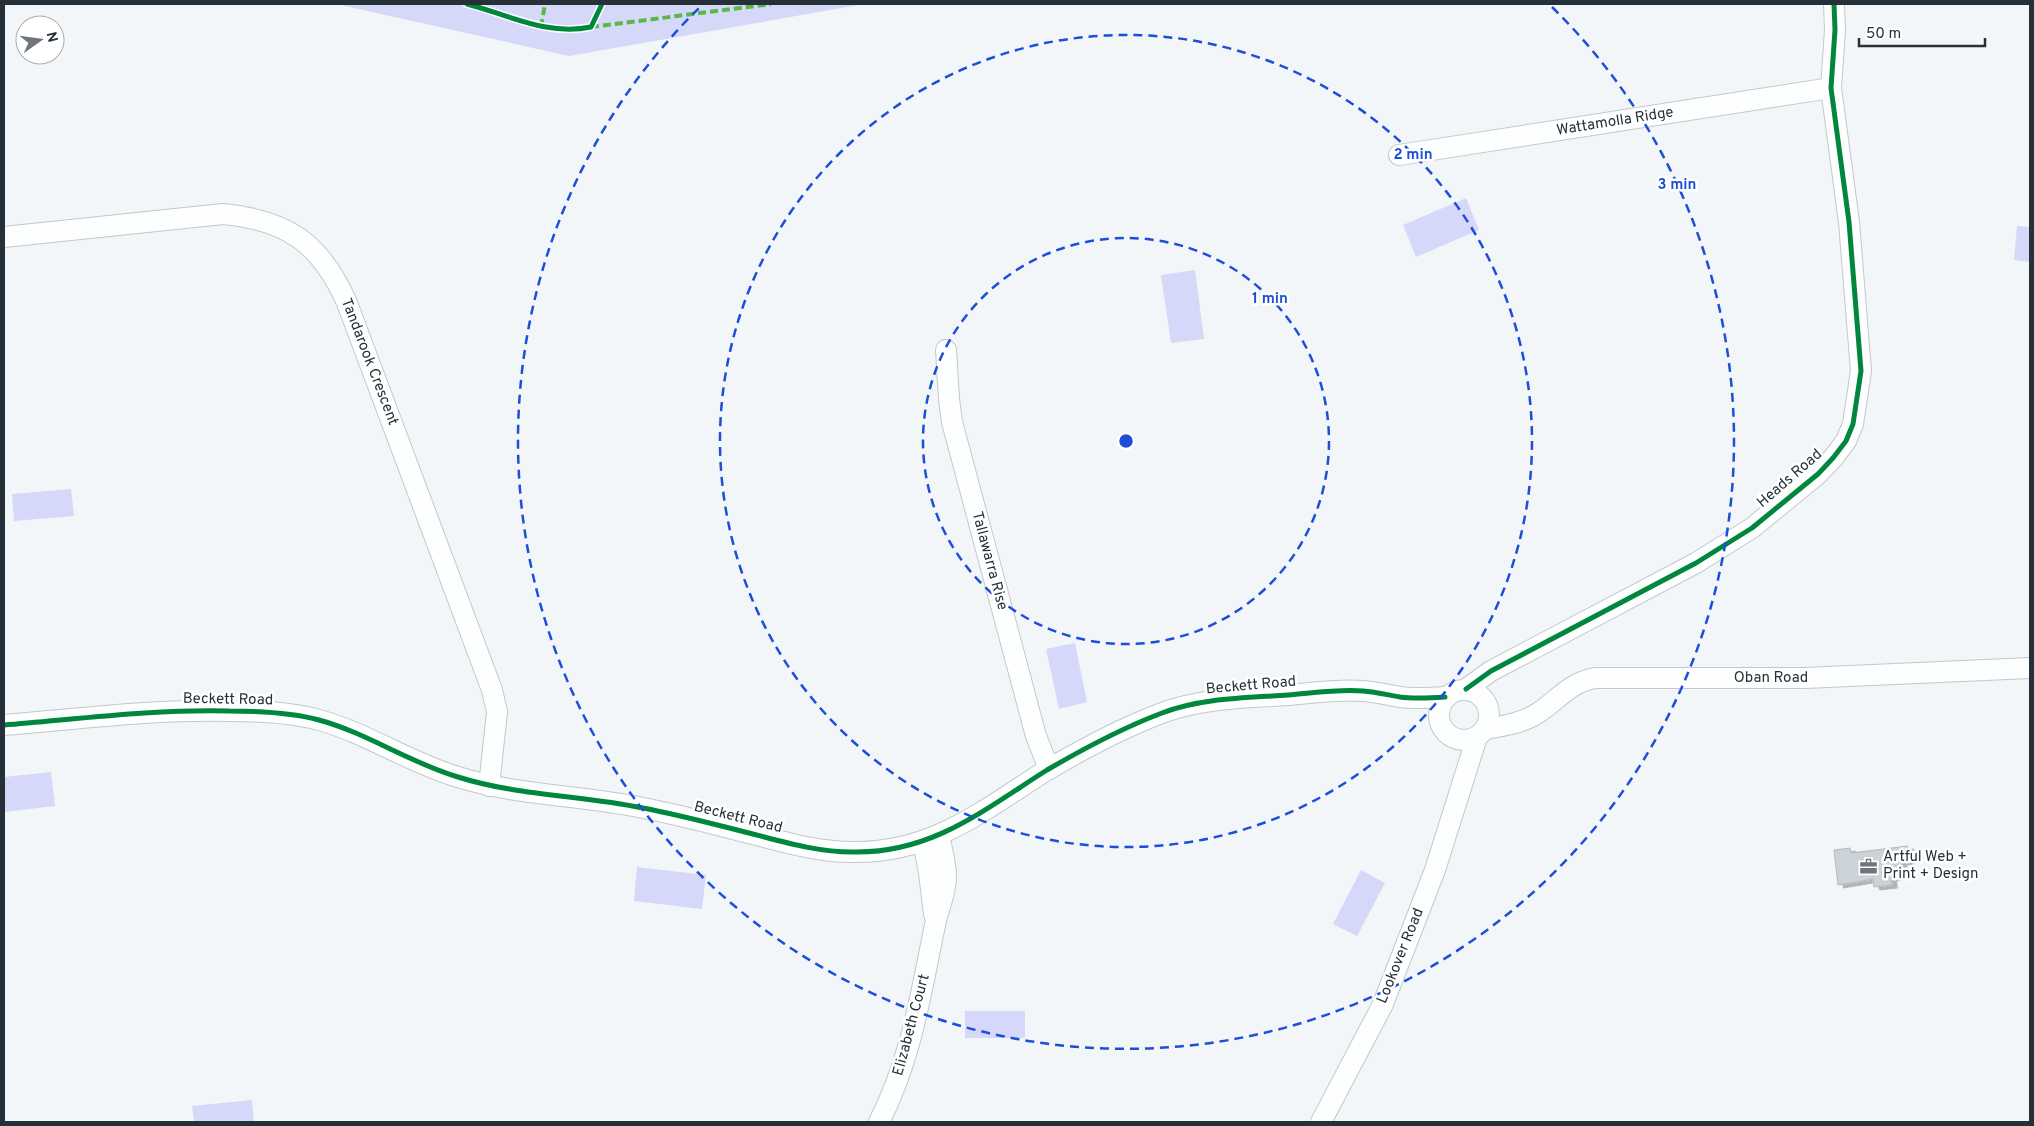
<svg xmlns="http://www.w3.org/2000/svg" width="2034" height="1126" viewBox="0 0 2034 1126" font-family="Overpass,sans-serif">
	<defs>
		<filter id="shadow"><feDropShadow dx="5.5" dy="3" stdDeviation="0" flood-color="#0004"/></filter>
	</defs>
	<rect width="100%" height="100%" fill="#f3f6f9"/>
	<g fill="#d5d8f8">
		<path d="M336,4H864L569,56Z"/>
		<path d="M1466,198L1479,230L1416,257L1403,225Z"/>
		<path d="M2017,226L2030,227V262L2014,260Z"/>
		<path d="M1195,270L1204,339L1171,343L1161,275Z"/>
		<path d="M71,489L74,516L14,521L12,494Z"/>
		<path d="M1075,643L1087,702L1059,709L1046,649Z"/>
		<path d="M51,772L55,806L4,812V777Z"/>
		<path d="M637,867L706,875L702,909L634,901Z"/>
		<path d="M1361,870L1385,883L1357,936L1333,924Z"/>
		<rect x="965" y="1011" width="60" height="27"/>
		<path d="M252,1100L254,1122H194L192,1106Z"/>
	</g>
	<path fill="#ccd3d8" stroke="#b3babe" filter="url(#shadow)" d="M1908,846L1909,861L1901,862L1902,871H1895L1896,877L1891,878L1892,885L1874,887L1873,879L1838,885L1834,850L1850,848L1851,853Z"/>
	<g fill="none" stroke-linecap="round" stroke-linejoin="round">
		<defs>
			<g id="minor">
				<path d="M1399,155L1831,88"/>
				<path d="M4,237L223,214C288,220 321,244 347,303L492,690L497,712L489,786"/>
				<path d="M946,350L949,399L952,422L1036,736L1049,769"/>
				<path d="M1466,689L1491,671L1696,563L1752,528L1818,474L1833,458L1846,441L1853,424L1861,371L1849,222L1831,88L1835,30L1834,4"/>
				<circle cx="1464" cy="715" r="25"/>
				<path d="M4,725C79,719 154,709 229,711C259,711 290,712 319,720C367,733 410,763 458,777C518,796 582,795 643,808C680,815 717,825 753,834C787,843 822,853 857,852C934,852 985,809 1047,770C1083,749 1122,728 1162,713C1201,698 1246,698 1288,695C1313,693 1338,689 1363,691C1376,692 1388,695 1400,697C1415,699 1430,698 1445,697"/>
				<path d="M1485,729C1503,726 1523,723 1538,713C1559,699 1569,683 1595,678H1805L2030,668"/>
				<path d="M923,842L929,873L934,914"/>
				<path d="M879,1122C911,1060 921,993 935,925C938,909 946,894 946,877C946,863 942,849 939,836"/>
				<path d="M1321,1122L1383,1004L1435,870L1477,737"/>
			</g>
		</defs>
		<use href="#minor" stroke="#c2c8cd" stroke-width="22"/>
		<use href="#minor" stroke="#fdfefe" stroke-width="20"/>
		<g stroke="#58b947" stroke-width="4" stroke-dasharray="8 4" stroke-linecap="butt">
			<path d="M541,27L545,4"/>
			<path d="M591,27L771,4"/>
		</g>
		<defs>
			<g id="cycleway">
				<path d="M467,4C509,15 547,36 591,27L602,4"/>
				<path d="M1466,689L1491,671L1696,563L1752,528L1818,474L1833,458L1846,441L1853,424L1861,371L1849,222L1831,88L1835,30L1834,4"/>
				<path d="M4,725C79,719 154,709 229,711C259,711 290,712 319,720C367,733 410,763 458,777C518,796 582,795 643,808C680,815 717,825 753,834C787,843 822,853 857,852C934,852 985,809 1047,770C1083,749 1122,728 1162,713C1201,698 1246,698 1288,695C1313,693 1338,689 1363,691C1376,692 1388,695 1400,697C1415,699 1430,698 1445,697"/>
			</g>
		</defs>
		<use href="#cycleway" stroke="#fff" stroke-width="8"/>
		<use href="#cycleway" stroke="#00873e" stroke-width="5"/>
	</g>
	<g fill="none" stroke="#1d4ed8" stroke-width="2.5" stroke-dasharray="9 6">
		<circle cx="1126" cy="441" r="203"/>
		<circle cx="1126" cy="441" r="406"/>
		<path d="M1552 7A608 608 0 1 1 700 7"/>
	</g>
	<defs>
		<symbol id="office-bare" viewBox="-9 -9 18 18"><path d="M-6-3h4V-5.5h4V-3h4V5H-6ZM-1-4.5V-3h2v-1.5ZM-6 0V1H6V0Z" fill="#6e757c" stroke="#fff" stroke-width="2.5" paint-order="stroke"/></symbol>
	</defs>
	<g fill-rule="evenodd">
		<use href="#office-bare" x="1856" y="854" width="25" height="25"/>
	</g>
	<g text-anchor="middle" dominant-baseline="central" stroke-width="5" stroke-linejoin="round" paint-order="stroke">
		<g font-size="15" fill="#263038" stroke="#fff">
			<text transform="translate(1615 122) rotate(-9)">Wattamolla Ridge</text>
			<text transform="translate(369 362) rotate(69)">Tandarook Crescent</text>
			<text transform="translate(1790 479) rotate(-41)">Heads Road</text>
			<text transform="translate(989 561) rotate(75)">Tallawarra Rise</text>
			<text x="1771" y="678">Oban Road</text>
			<text transform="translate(1251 686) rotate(-5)">Beckett Road</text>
			<text transform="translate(228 700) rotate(1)">Beckett Road</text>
			<text transform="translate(738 818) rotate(14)">Beckett Road</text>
			<text transform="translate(1401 956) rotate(-68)">Lookover Road</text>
			<text transform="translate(912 1025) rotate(-75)">Elizabeth Court</text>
		</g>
		<g font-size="15" fill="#263038" stroke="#fff" text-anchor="start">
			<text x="1883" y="857">Artful Web +<tspan x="1883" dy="17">Print + Design</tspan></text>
		</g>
	</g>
	<circle cx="1126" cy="441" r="8" fill="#1d4ed8" stroke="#fff" stroke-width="2.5"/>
	<g font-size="15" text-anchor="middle" font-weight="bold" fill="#1d4ed8" stroke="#fff" stroke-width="5" stroke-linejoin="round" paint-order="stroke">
		<text x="1413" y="159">2 min</text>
		<text x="1677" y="189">3 min</text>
		<text x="1270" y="303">1 min</text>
	</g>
	<rect width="2034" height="1126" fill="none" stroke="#263038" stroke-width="10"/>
	<g transform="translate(40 40) rotate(76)"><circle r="24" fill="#ffffff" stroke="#a8acaf"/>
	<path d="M0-4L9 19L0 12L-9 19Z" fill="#6e757c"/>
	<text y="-8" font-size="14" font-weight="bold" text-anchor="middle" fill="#263038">N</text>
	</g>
	<path d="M1859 38v8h126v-8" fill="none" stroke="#263038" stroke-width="2.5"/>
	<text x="1866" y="38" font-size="15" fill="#263038" stroke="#ffffff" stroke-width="4" paint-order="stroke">50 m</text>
</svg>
